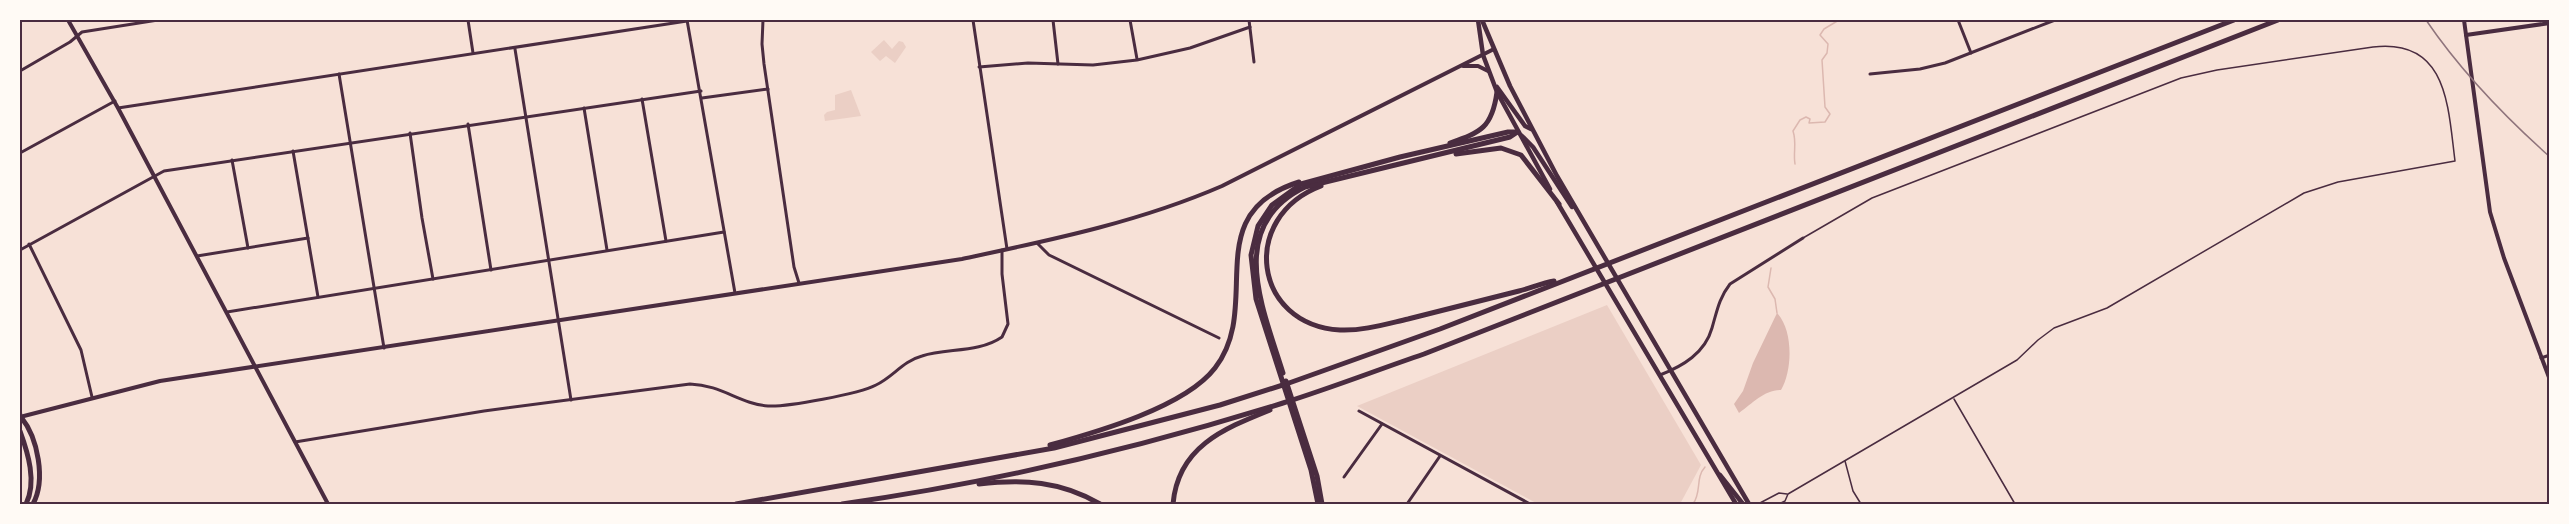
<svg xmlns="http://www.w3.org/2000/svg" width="2569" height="524" viewBox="0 0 2569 524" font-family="Karla,sans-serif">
	<rect width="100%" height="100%" fill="#f7e1d7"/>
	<g fill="#ebcfc5">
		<path d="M884,40L892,49L899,41L903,42L906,47L895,63L886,56L880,61L871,52Z"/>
		<path d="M851,90L861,116L825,121L824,115L827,112L835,110V95Z"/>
		<path d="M1607,305L1701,465L1680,504H1538L1357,406Z"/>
	</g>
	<path fill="#dcb8b0" d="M1777,313C1793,330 1793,369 1781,390C1764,390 1753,403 1739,413L1734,404L1743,391L1753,363Z"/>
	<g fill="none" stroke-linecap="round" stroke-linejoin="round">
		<g stroke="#dcb8b0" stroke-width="1.5">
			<path d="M1795,164C1793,152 1797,143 1793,131L1800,120L1806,117L1810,119L1809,123L1825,122L1830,114L1825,107L1822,60L1827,53L1828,44L1820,35L1824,29L1839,20"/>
			<path d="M1771,268L1768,287L1775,299L1777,313"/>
			<path d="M1693,504C1702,492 1695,478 1705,467"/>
		</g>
		<g stroke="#4a2c40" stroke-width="1.5">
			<path d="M1954,399L2015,504"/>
			<path d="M1845,461L1853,491L1861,504"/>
			<path d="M1758,504L1779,493L1787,494"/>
			<path d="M1779,504L1785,501L1788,494L2017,360L2038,340L2054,328L2107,308L2304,193L2338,182L2455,161C2448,107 2448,38 2373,47L2217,70L2181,78L1872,198L1803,238"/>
		</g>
		<g stroke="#4a2c40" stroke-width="3">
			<path d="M468,20L473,53"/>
			<path d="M687,20L735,293"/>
			<path d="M763,20L762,44L764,64L794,267L799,283"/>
			<path d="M973,20L1007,249"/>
			<path d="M1053,20L1058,64"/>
			<path d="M1130,20L1137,59"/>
			<path d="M1249,20L1254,62"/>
			<path d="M1958,20L1971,53"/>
			<path d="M515,49L571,400"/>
			<path d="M979,67L1028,63L1093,65L1137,60L1190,48L1250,27"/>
			<path d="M20,71L70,42L82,32L158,20"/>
			<path d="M339,74L384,348"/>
			<path d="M1870,74L1920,69L1945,63L2055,20"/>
			<path d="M702,98L768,89"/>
			<path d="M642,99L666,241"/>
			<path d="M118,108L687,21"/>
			<path d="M584,108L607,250"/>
			<path d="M468,124L491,270"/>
			<path d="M410,133L422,218L433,279"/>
			<path d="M293,151L318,297"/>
			<path d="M20,153L115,101"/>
			<path d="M232,160L248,248"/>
			<path d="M1037,243L1049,255L1219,338"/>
			<path d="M29,244L81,350L92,397"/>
			<path d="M20,250L164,171L701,91"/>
			<path d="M197,256L308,238"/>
			<path d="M227,312L724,232"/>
			<path d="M2541,358L2550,355"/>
			<path d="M1660,375C1683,366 1705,353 1712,328C1717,311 1719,298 1730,284L1803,238"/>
			<path d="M20,408L21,417"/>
			<path d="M1359,411L1530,504"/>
			<path d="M295,442L484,411L690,384C722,385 740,404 768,406C787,407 859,394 876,385C893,377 903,361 922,356C947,348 979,353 1002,337L1008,324L1002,274V250"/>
			<path d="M1344,477L1382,424"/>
			<path d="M1407,504L1440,456"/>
		</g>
		<g stroke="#4a2c40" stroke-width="4">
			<path d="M68,20L118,108L328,504"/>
			<path d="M2464,20L2490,212L2504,258L2550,380"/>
			<path d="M2466,35L2550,23"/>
			<path d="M1463,66H1478L1488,71"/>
			<path d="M20,417L160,381L962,259C1051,240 1139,222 1222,186L1494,49"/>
		</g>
		<g stroke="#4a2c40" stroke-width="4.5">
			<path d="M1478,20L1483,55L1497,92L1550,189"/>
			<path d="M1482,20L1510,86L1557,176L1749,504"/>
			<path d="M1497,87L1525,126L1531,129"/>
			<path d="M1522,136L1533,147L1572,207"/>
			<path d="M1557,202L1736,504"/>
			<path d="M1720,475L1743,504"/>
		</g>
		<g stroke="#4a2c40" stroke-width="5">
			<path d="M1450,143C1481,132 1492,128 1497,92"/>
			<path d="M1456,154L1501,148L1521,155L1559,204"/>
			<path d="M1321,186C1239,217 1253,325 1340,330C1363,331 1386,324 1408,319C1445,310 1482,300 1519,291C1531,288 1542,283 1554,281"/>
			<path d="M1283,373C1263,308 1225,226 1305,187L1510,137L1516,133"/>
			<path d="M1286,381L1317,476L1322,504"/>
			<path d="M21,417C38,438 46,480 33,504"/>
			<path d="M20,431C28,453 37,482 26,504"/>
			<path d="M1050,445C1097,432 1185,407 1215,368C1264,305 1197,214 1299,182"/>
			<path d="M979,484C1023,479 1061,481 1100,504"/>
			<path d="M736,504L1054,448L1220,405L1289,383L1440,329L2234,20"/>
			<path d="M842,504C991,483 1139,448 1283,403C1331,388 1377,370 1424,354L2278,20"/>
			<path d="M1173,504C1178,447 1223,429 1270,410"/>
			<path d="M1318,504L1311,470L1256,299L1251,255L1258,226L1272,205L1301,184L1400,157L1508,132H1518"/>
		</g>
		<path stroke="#8f747c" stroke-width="1.5" d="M2426,20C2460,70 2504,116 2550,157"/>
	</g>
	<rect width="2569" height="524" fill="none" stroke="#fffaf5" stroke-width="42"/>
	<rect x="21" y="21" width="2527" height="482" fill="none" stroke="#4a2c40" stroke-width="2"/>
</svg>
